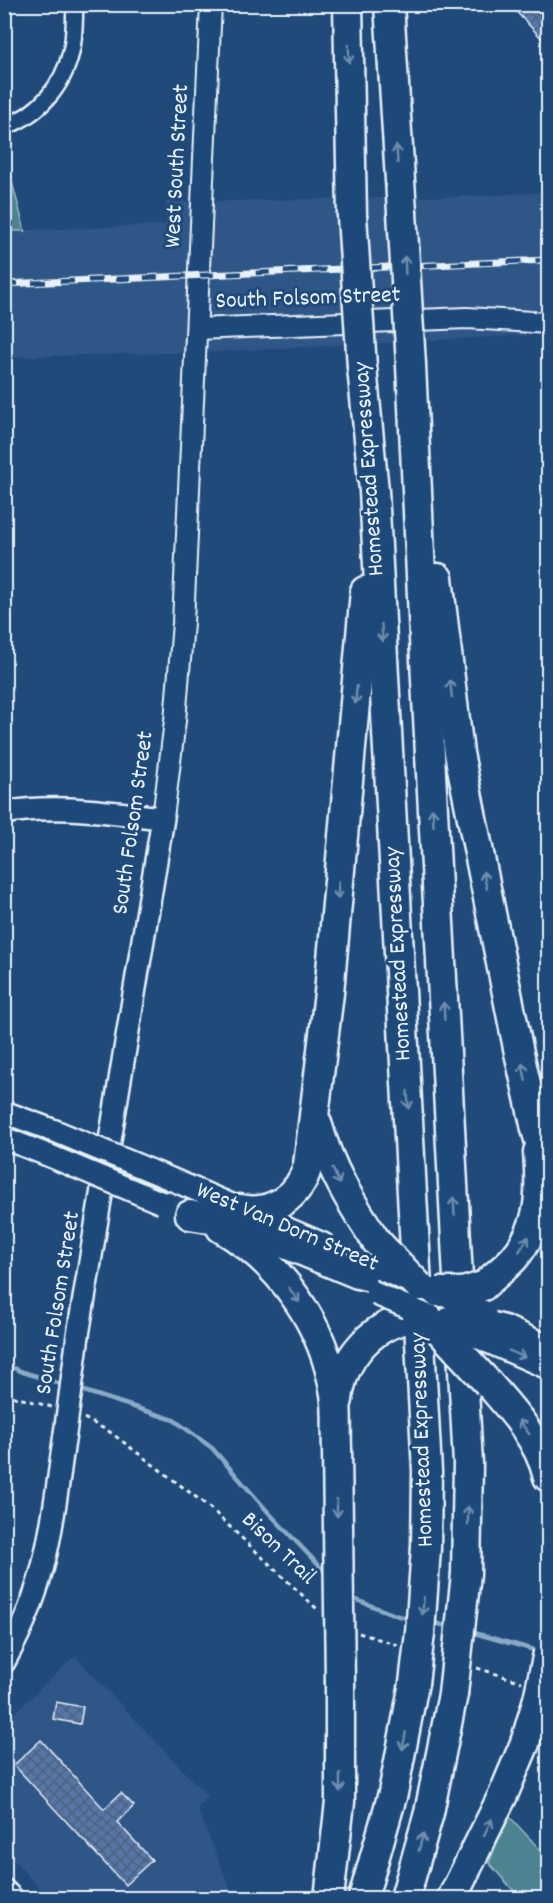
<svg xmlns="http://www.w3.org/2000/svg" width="553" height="1903" viewBox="0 0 553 1903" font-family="Dekko,sans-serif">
	<defs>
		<pattern id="building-cross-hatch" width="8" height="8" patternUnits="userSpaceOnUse" patternTransform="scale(1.5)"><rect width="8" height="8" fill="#5576a6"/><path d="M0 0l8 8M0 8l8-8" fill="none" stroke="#4e617d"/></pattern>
	</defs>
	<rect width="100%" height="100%" fill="#1f4a7a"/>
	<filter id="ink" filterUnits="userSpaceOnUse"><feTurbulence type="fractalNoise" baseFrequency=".0167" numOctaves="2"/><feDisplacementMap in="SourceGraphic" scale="12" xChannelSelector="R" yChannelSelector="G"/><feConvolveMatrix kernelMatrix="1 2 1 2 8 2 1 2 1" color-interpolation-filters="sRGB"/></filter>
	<g filter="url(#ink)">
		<g fill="#2f5787">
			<path d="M548,192V334L211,352L5,357L4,231L165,225L166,202L480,196Z"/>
			<path d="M75,1656L208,1797L197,1807L234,1898H49L5,1851V1722Z"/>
		</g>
		<g fill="#4e8391" stroke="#9bbac4" stroke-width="1.5">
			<path d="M4,155H5L25,231H5Z"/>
			<path d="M508,1815L548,1858V1898H520L489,1863Z"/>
		</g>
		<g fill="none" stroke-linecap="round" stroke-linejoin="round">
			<g stroke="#8aabc6" stroke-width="4.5">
				<path d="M4,1364L23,1372L67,1386"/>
				<path d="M78,1389L174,1420L212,1448L269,1513L327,1574"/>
				<path d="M349,1593L354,1599L398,1616L413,1619"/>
				<path d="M430,1622L451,1627"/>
				<path d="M471,1632L538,1651"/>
			</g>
		</g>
		<g fill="url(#building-cross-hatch)" stroke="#e8f1f8" stroke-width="1.5">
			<path d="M509,4H532L549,23V46Z"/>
			<path d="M56,1702L83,1707L80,1724L53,1719Z"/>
			<path d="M41,1740L104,1809L121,1793L134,1806L117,1822L152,1860L125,1885L14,1765Z"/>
		</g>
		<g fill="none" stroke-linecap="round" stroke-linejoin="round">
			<defs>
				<g id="minor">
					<path d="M4,127C38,115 63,87 71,52C75,37 74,20 75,4"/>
					<path d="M4,1886L16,1898"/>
				</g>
				<g id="tertiary">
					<path d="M197,329L467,318L548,323"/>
					<path d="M163,818L175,721L183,623L211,4"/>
				</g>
				<g id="secondary">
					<path d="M4,813C57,803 111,813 163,818L78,1335"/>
					<path d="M4,1112L55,1131"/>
					<path d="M4,1138L50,1156"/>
					<path d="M166,1177L323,1244"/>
					<path d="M486,1341L548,1368"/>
					<path d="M4,1662C23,1628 38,1592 46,1553C55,1514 59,1473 65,1434"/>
				</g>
				<g id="motorway">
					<path d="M348,4L352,216"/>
					<path d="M389,4L402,212"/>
					<path d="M411,365L426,680L468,1464L466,1574"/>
					<path d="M362,367L374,491L427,1471L426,1548"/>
					<path d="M438,578L459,753L518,1048L536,1129L548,1171"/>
					<path d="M317,1123C330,1169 351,1203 377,1242"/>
					<path d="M240,1209C272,1216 300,1196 308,1165L329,993L365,591"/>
					<path d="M190,1215L232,1222L358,1274L395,1283"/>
					<path d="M221,1228C281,1263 324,1325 335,1394C338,1412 336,1431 337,1449"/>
					<path d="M483,1286C493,1277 505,1268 514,1258C542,1225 541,1192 538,1152"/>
					<path d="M485,1325L504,1330L548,1350"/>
					<path d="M488,1383C513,1411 539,1440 548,1477"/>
					<path d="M338,1400C342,1358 373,1321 417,1318"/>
					<path d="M329,1898L340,1802V1683"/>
					<path d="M363,1898L393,1793L414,1683"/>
					<path d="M405,1898L429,1813L453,1694"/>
					<path d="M452,1898L503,1795L525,1743"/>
				</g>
			</defs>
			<use href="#minor" stroke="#e8f1f8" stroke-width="20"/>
			<use href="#tertiary" stroke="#e8f1f8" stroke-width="24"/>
			<use href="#secondary" stroke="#e8f1f8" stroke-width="26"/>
			<use href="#motorway" stroke="#e8f1f8" stroke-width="33"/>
			<g stroke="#e8f1f8" stroke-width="3" stroke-dasharray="4.5 4.5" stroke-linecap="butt">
				<path d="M4,1394L52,1407"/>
				<path d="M84,1418L110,1432L209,1507L317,1609"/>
				<path d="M359,1633L398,1645"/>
				<path d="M477,1668L522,1682"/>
			</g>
			<use href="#minor" stroke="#1f4a7a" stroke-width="15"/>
			<use href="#tertiary" stroke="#1f4a7a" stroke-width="20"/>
			<use href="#secondary" stroke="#1f4a7a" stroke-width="21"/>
			<use href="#motorway" stroke="#1f4a7a" stroke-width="28"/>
			<defs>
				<path id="rail" d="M4,284L548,260"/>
			</defs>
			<use href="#rail" stroke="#e8f1f8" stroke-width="7"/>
			<use href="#rail" stroke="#1f4a7a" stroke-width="4.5" stroke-dasharray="14" stroke-linecap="butt"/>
			<defs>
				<g id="secondary-bridge">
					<path d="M55,1131L166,1177"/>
					<path d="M50,1156L162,1203"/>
					<path d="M380,1269L412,1283"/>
					<path d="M376,1294L426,1315"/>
					<path d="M443,1295L485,1312"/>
					<path d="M456,1327L486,1341"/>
					<path d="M65,1434L78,1335"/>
				</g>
				<g id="motorway-bridge">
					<path d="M402,212L411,365"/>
					<path d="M352,216L362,367"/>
					<path d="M377,1242L419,1286"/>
					<path d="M437,1292H463L483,1286"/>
					<path d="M417,1318L429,1319L488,1383"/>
					<path d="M452,1320L485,1325"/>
					<path d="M337,1449L340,1683"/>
					<path d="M414,1683L420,1633L426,1548"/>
					<path d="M453,1694L466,1574"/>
					<path d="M525,1743L538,1699L548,1653"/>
				</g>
			</defs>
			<use href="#secondary-bridge" stroke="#e8f1f8" stroke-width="26" stroke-linecap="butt"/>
			<use href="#motorway-bridge" stroke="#e8f1f8" stroke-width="33" stroke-linecap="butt"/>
			<use href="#secondary-bridge" stroke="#1f4a7a" stroke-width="21"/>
			<use href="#motorway-bridge" stroke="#1f4a7a" stroke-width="28"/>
		</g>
		<defs><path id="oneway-shaft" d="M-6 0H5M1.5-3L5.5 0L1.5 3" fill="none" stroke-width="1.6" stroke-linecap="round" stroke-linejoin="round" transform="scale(1.5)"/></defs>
		<g stroke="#6f8dac">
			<use href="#oneway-shaft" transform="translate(349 54) rotate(89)"/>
			<use href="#oneway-shaft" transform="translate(397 154) rotate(-94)"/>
			<use href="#oneway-shaft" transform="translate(405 265) rotate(-93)"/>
			<use href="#oneway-shaft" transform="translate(382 633) rotate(87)"/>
			<use href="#oneway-shaft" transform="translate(451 689) rotate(-96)"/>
			<use href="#oneway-shaft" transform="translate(356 695) rotate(95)"/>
			<use href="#oneway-shaft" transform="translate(433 817) rotate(-93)"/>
			<use href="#oneway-shaft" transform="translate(485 880) rotate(-102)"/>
			<use href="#oneway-shaft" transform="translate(338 890) rotate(95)"/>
			<use href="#oneway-shaft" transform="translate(444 1011) rotate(-93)"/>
			<use href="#oneway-shaft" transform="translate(524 1072) rotate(-102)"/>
			<use href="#oneway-shaft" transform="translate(408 1100) rotate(87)"/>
			<use href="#oneway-shaft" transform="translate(336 1176) rotate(66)"/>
			<use href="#oneway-shaft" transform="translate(454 1206) rotate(-93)"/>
			<use href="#oneway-shaft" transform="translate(524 1244) rotate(-57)"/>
			<use href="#oneway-shaft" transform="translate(294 1295) rotate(53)"/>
			<use href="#oneway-shaft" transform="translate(517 1354) rotate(23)"/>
			<use href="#oneway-shaft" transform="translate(524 1427) rotate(-127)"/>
			<use href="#oneway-shaft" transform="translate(337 1508) rotate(89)"/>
			<use href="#oneway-shaft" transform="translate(468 1515) rotate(-90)"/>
			<use href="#oneway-shaft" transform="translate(423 1606) rotate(95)"/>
			<use href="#oneway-shaft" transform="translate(404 1741) rotate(101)"/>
			<use href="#oneway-shaft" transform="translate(340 1783) rotate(90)"/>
			<use href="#oneway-shaft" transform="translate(488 1827) rotate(-64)"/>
			<use href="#oneway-shaft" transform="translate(421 1842) rotate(-75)"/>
		</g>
	</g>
	<g text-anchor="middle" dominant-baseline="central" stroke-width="6" stroke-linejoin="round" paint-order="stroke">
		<g font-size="24" fill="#e8f1f8" stroke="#1f4a7a">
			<text transform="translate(178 166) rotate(-87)">West South Street</text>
			<text transform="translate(308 299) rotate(-2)">South Folsom Street</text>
			<text transform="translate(370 469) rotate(-94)">Homestead Expressway</text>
			<text transform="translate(134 823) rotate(-82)">South Folsom Street</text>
			<text transform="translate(399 954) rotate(-93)">Homestead Expressway</text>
			<text transform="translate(287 1228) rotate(23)">West Van Dorn Street</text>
			<text transform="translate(59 1303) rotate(-81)">South Folsom Street</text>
			<text transform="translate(423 1440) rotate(-92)">Homestead Expressway</text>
			<text transform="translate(278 1549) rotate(44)">Bison Trail</text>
		</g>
	</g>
	<rect width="553" height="1903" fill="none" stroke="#1f4a7a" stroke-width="24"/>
	<rect x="12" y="12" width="529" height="1879" fill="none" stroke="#e8f1f8" stroke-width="2" filter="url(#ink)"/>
</svg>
